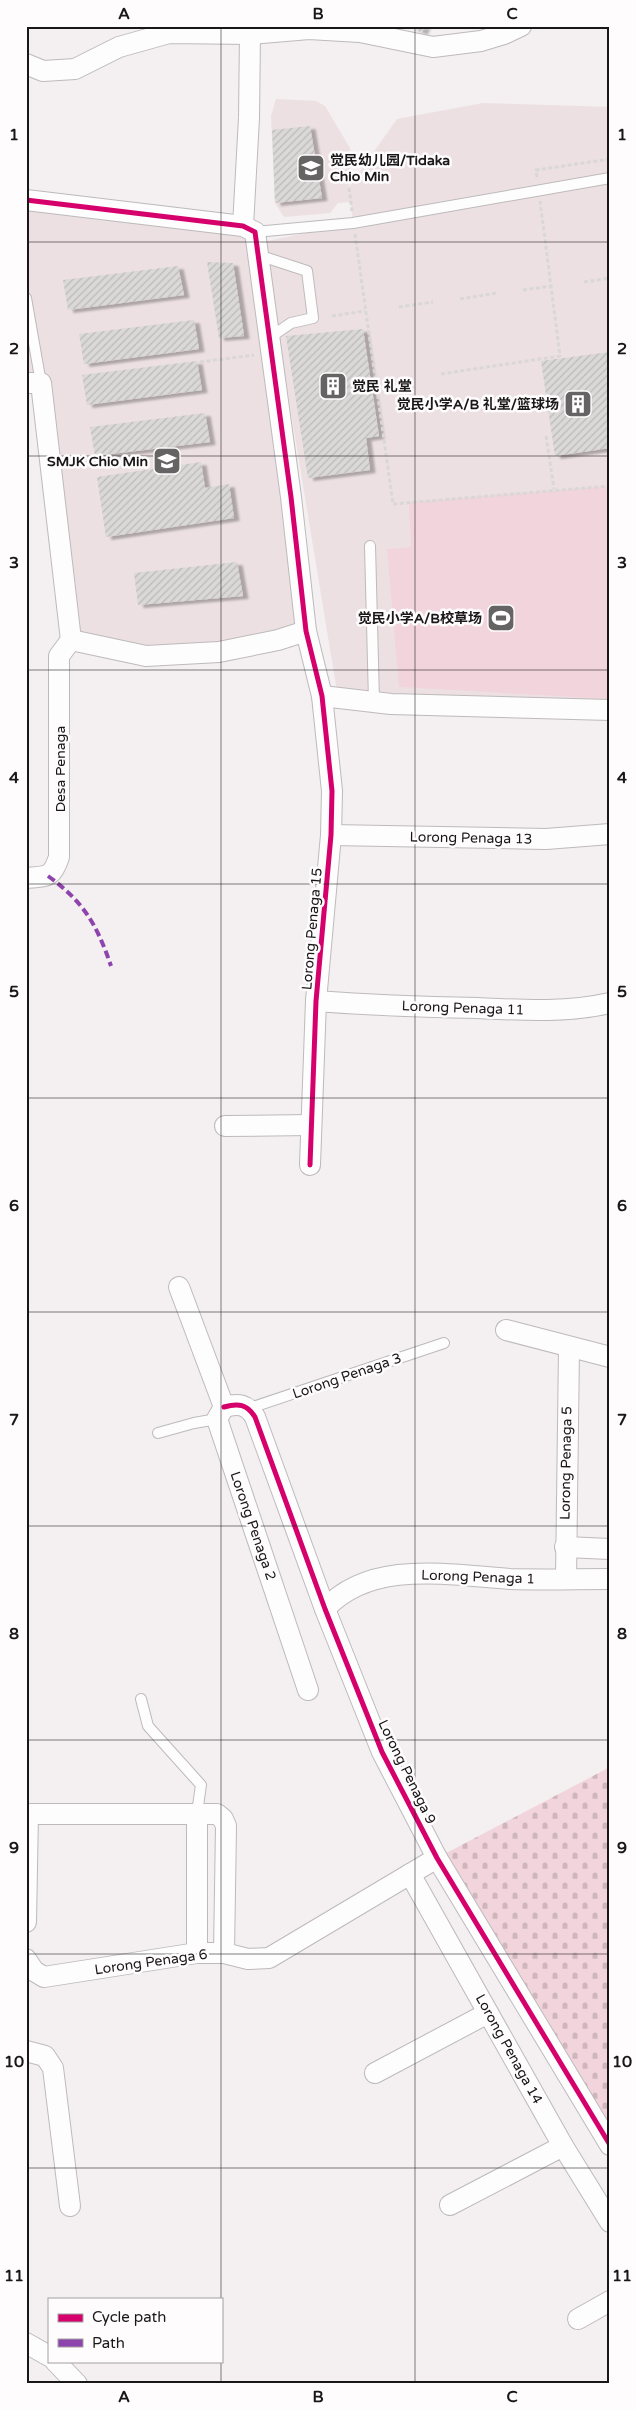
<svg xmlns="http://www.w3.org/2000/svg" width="636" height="2410" viewBox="0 0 636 2410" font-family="'Varela Round','Noto Sans SC',sans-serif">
	<defs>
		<pattern id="cemetery-stones" width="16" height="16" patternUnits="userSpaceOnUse" patternTransform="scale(1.25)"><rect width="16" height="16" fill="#f2d5dc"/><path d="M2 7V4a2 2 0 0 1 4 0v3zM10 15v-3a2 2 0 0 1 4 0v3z" fill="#cfb6bc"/></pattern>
		<pattern id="building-hatch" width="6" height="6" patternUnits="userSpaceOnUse" patternTransform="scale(1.25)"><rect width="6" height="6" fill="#dbd8d8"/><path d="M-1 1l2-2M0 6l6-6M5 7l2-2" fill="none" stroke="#bbb9b9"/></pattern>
		<filter id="shadow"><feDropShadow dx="5.5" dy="3" stdDeviation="1" flood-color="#0004"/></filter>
	</defs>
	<rect width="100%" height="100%" fill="#f4eff0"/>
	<g fill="#ece0e3">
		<path d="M276,99L316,101L325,106L350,148L349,187L397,119L483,103L610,107V710L338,698L263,242L353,223L351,202L338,203L330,213L284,217L275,203L271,116Z"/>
		<path d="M26,200L243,226L256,241L306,631L219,652L71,640L41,383H26Z"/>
	</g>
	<path fill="url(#cemetery-stones)" d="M610,1767V2145L437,1858Z"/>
	<path fill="#f2d5dc" d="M610,486V699L399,687L387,549L411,547L409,502Z"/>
	<g fill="url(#building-hatch)" filter="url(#shadow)">
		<path d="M409,26H425L422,32Z"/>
		<path d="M310,126L322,198L275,203L272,130Z"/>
		<path d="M207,262L233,263L244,336L219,338Z"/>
		<path d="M178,266L184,295L68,310L63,280Z"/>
		<path d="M194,320L199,349L84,364L79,334Z"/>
		<path d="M363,329L379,436L366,438L370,470L308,478L286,336Z"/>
		<path d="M610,352V448L555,456L541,361Z"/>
		<path d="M197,361L202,390L87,405L82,375Z"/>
		<path d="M205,413L210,442L95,456L90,427Z"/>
		<path d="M201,462L205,488L229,484L234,518L106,537L97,477Z"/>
		<path d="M237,562L243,596L138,605L134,573Z"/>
	</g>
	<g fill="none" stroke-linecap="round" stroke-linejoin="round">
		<defs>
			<g id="service">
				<path d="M255,232L353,223L610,178"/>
				<path d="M258,255L307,271L313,318L291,323L269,338"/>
				<path d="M26,298L41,383"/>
				<path d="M370,546L374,701"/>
				<path d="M250,1408L444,1343"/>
				<path d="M158,1433L194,1423L217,1419"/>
				<path d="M141,1699L148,1726L201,1785L197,1813"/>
			</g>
			<g id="minor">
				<path d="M26,64L43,71L75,69L119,47L169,33L250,34L309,29L360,32L433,47L481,41L504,34L521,26"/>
				<path d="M26,200L243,226L255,232L291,497L306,631L322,696L332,791L331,835L316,1001L310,1165"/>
				<path d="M243,226L249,118L250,34"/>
				<path d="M26,383H41L71,640"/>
				<path d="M71,640L146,656L219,652L278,640L306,631"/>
				<path d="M322,696L391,704L610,710"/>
				<path d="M331,835L546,839L610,834"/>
				<path d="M26,878C48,876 52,878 59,857V656L71,640"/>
				<path d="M316,1001C370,1005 423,1007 477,1008C521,1010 566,1013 610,1003"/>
				<path d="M225,1126L311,1125"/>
				<path d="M179,1287L224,1407"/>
				<path d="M506,1330L610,1357"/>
				<path d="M224,1407C238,1403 247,1404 255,1417L325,1609L382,1752L437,1858L610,2145"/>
				<path d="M224,1407L217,1419L308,1690"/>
				<path d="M565,1547L610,1549"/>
				<path d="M566,1579L569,1348"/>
				<path d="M325,1609C371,1559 450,1575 510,1579C543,1580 577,1579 610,1579"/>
				<path d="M197,1813V1953"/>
				<path d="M28,1814H217L223,1819L226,1826L224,1953"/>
				<path d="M410,1874L563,2146L610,2222"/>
				<path d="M26,1922L28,1814"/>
				<path d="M26,1959L34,1971L44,1977L197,1953H224L248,1959L269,1958L437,1858"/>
				<path d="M26,2051L45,2056L53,2068L70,2206"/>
				<path d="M375,2073L488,2013"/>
				<path d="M450,2205L563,2146"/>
				<path d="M578,2319L610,2301"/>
				<path d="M26,2343L49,2356"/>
				<path d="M55,2361L77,2384"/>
			</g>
		</defs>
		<use href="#service" stroke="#bebabb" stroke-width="12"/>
		<use href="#minor" stroke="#bebabb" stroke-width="22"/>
		<g stroke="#d9d7d7" stroke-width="3" stroke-dasharray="4 2.5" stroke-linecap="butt">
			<path d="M537,177L536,170L610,159"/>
			<path d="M349,188L352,211"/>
			<path d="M355,234L393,504L610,486"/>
			<path d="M584,282L610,278"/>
			<path d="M523,290L552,286"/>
			<path d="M460,299L497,293"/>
			<path d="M399,307L433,302"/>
			<path d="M332,316L365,311"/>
			<path d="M200,362L254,355"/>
			<path d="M441,374L560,356L540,201"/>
			<path d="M546,436L554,489"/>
		</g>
		<use href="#service" stroke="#fdfdfd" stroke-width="10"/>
		<use href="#minor" stroke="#fdfdfd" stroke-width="20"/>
		<path stroke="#8e44ad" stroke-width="4" stroke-dasharray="8 4" stroke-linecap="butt" d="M48,876C84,902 97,925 111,966"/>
		<defs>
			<g id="cycleway">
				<path d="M26,200L243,226L255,232L291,497L306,631L322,696L332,791L331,835L316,1001L310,1165"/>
				<path d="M224,1407C238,1403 247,1404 255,1417L325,1609L382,1752L437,1858L610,2145"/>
			</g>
		</defs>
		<use href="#cycleway" stroke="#fefcfd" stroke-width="8"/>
		<use href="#cycleway" stroke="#d6006c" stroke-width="5"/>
	</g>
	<path fill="none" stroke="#1a1718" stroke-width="1" stroke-opacity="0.55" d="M221,26V2299M415,26V2384M26,242H610M26,456H610M26,670H610M26,884H610M26,1098H610M26,1312H610M26,1526H610M26,1740H610M26,1954H610M26,2168H610M221,2361V2384"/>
	<defs>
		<symbol id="school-square" viewBox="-11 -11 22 22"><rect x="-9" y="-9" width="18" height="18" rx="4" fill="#666364" stroke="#fefcfd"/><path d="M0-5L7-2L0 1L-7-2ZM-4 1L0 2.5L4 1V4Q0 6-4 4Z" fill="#fff"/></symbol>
		<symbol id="building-square" viewBox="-11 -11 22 22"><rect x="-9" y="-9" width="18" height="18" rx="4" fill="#666364" stroke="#fefcfd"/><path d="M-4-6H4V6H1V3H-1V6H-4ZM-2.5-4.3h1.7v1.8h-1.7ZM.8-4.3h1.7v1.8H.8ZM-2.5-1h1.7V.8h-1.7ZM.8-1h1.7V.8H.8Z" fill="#fff"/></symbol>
		<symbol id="stadium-square" viewBox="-11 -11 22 22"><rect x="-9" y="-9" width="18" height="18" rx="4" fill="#666364" stroke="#fefcfd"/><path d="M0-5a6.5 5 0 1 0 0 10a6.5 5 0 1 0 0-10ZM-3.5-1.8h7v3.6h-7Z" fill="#fff"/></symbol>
	</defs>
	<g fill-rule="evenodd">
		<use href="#school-square" x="295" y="152" width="32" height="32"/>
		<use href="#building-square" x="317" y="370" width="32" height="32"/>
		<use href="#building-square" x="562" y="388" width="32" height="32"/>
		<use href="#school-square" x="151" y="445" width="32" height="32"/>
		<use href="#stadium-square" x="485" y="602" width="32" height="32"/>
	</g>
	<g text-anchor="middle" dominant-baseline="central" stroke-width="5" stroke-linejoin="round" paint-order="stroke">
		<g font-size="14" font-weight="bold" fill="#1a1718" stroke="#fefcfd" text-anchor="end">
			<text x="330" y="160" text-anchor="start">觉民幼儿园/Tidaka<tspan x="330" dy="16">Chio Min</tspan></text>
			<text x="352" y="386" text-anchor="start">觉民 礼堂</text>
			<text x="559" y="404">觉民小学A/B 礼堂/篮球场</text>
			<text x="148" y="461">SMJK Chio Min</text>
			<text x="482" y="618">觉民小学A/B校草场</text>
		</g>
		<g font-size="14" fill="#1a1718" stroke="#fefcfd">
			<text transform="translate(60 769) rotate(-90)">Desa Penaga</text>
			<text transform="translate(471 838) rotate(1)">Lorong Penaga 13</text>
			<text transform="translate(312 929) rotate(-85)">Lorong Penaga 15</text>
			<text transform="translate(463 1008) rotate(2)">Lorong Penaga 11</text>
			<text transform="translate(347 1376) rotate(-19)">Lorong Penaga 3</text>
			<text transform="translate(566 1463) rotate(-89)">Lorong Penaga 5</text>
			<text transform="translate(253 1526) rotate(71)">Lorong Penaga 2</text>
			<text transform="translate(478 1577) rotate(2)">Lorong Penaga 1</text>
			<text transform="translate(407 1772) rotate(64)">Lorong Penaga 9</text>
			<text transform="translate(151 1962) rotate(-8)">Lorong Penaga 6</text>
			<text transform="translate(509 2049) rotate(61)">Lorong Penaga 14</text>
		</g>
	</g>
	<rect width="636" height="2410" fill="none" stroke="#fefcfd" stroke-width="55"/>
	<rect x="48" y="2298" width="175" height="65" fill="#fefcfd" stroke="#a3a0a1"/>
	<rect x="58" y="2314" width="25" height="8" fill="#d6006c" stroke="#a3a0a1"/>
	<text x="92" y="2322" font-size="15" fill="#1a1718">Cycle path</text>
	<rect x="58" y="2339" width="25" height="8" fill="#8e44ad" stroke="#a3a0a1"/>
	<text x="92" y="2348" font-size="15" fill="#1a1718">Path</text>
	<rect x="28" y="28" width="580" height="2354" fill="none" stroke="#1a1718" stroke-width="2"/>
	<g font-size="16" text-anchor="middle" font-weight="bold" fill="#1a1718">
		<text x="124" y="19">A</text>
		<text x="318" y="19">B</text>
		<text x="512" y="19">C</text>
		<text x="14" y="140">1</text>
		<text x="622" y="140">1</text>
		<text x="14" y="354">2</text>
		<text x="622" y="354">2</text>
		<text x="14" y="568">3</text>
		<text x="622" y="568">3</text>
		<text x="14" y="783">4</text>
		<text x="622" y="783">4</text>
		<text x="14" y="997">5</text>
		<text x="622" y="997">5</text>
		<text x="14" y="1211">6</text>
		<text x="622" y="1211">6</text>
		<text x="14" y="1425">7</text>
		<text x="622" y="1425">7</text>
		<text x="14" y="1639">8</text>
		<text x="622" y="1639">8</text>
		<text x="14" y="1853">9</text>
		<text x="622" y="1853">9</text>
		<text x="14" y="2067">10</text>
		<text x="622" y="2067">10</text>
		<text x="14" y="2281">11</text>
		<text x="622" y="2281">11</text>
		<text x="124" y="2402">A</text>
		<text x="318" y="2402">B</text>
		<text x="512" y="2402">C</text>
	</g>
</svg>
